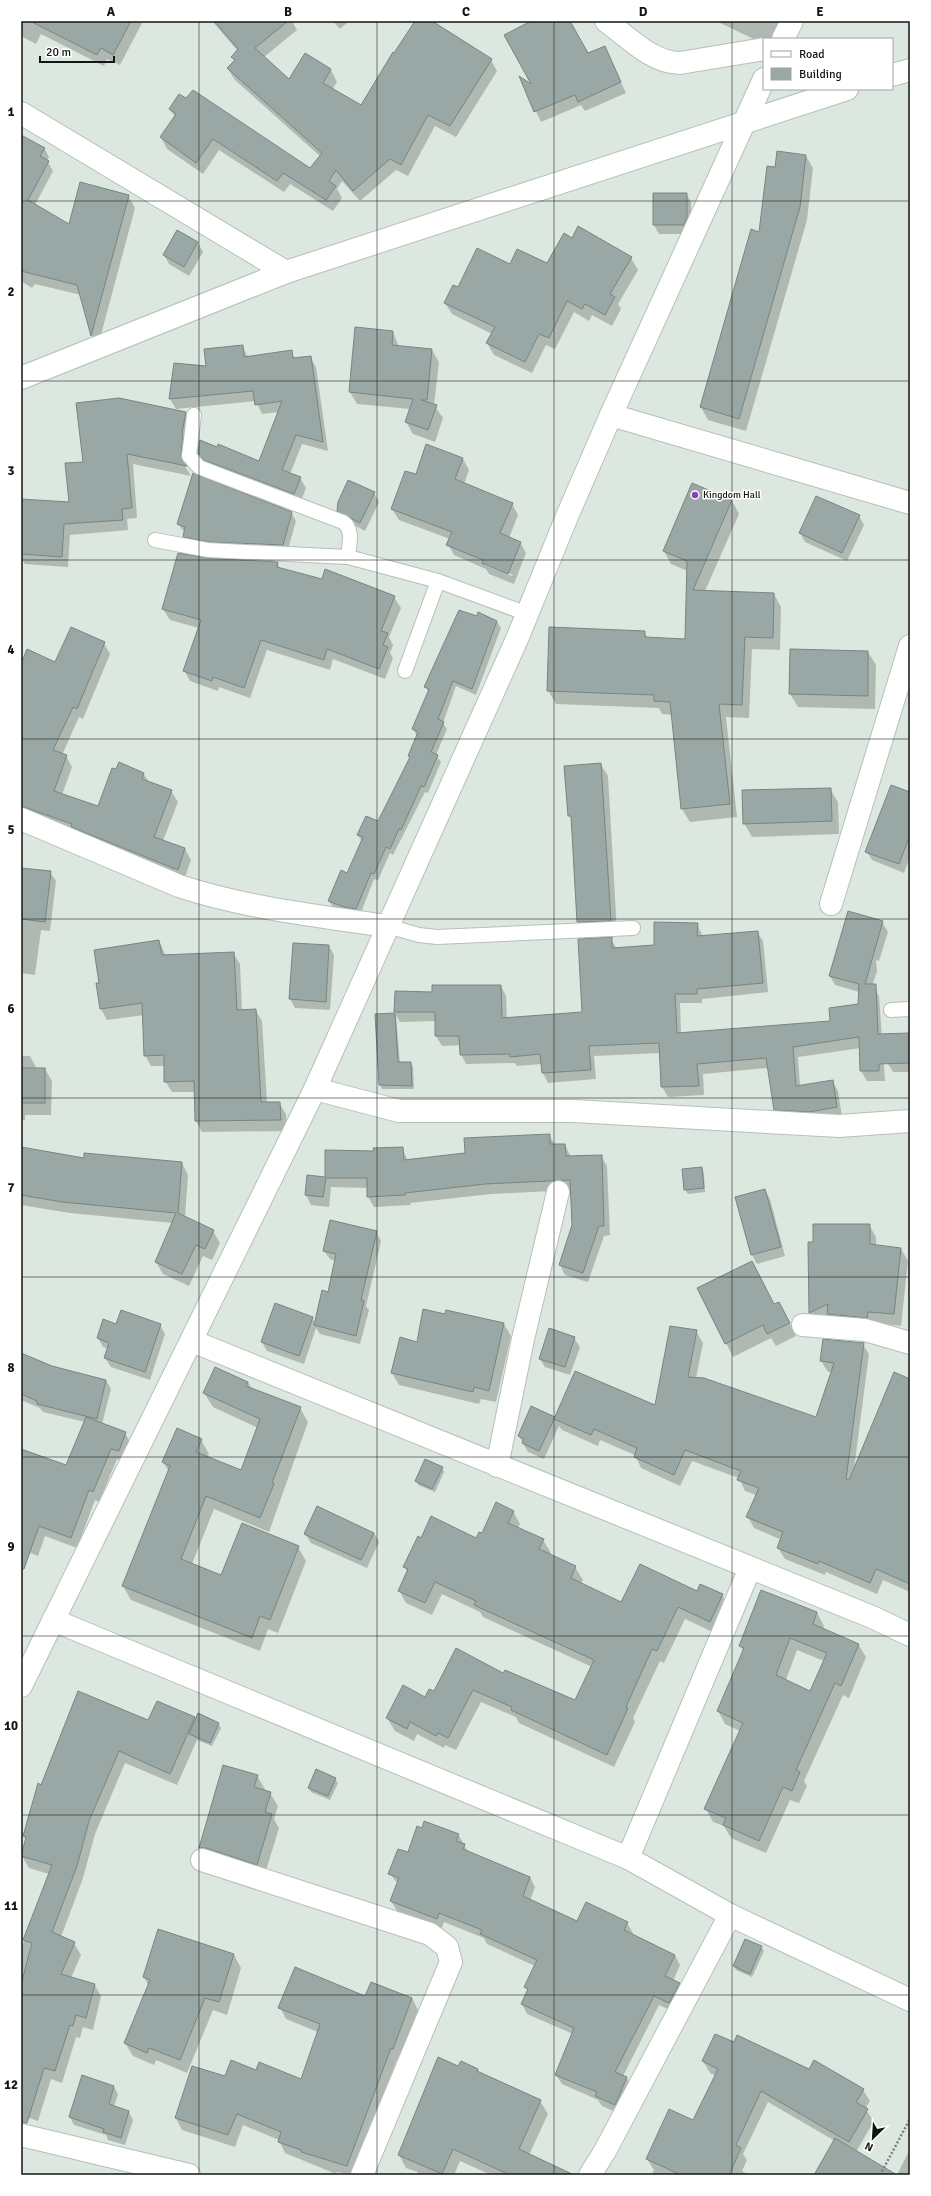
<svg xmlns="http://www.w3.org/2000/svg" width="931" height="2196" viewBox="0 0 931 2196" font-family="Signika,sans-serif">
	<rect width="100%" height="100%" fill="#dce7df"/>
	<g fill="#0003" fill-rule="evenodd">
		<path d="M21,21H141L142,23L120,65L107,59L104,66L41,34L36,44L21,36Z"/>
		<path d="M212,21H292L297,30L264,57L290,80L305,55L331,70L337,82L332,90L361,107L416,21H430L491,60L497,71L456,137L435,126L408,176L396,170L360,201L342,181L337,189L342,198L333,211L290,184L284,192L219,150L203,174L167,149L161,137L175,117L170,109L310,170L321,157L235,80L228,69L235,62L232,57L238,51Z"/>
		<path d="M333,21H349L340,29Z"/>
		<path d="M533,21H569L588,54L605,47L626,93L585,111L581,105L541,122L521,79L534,87Z"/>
		<path d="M716,21H781L772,39H764V44Z"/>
		<path d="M21,139L44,148L49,157L47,161L53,171L35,205L70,226L128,196L135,208L98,346L92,336L81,295L35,284L32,288L21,281Z"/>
		<path d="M806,156L813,168L807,220L746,431L708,420L701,407L752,231L760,233L776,168Z"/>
		<path d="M654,194H686L691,202V228L689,234H659L654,225Z"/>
		<path d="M177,231L198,243L203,252L189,276L169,264L164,255Z"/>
		<path d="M572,239L631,258L638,270L618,304L621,309L612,326L592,315L589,321L574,312L555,349L546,345L532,373L494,355L487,343L492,334L452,314L445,303L458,288L510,265L547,264Z"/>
		<path d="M393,332L399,347L432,350L439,362L434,405L443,418L435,442L413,434L406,422L410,409L357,404L350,392Z"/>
		<path d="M242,346L248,357L291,351L295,359L310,357L316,367L328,451L302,444L290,474L300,478L306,488L300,504L205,463L199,453L259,462L279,412L262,414L256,401L176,409L170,399L175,364L207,368Z"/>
		<path d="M185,413L191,423L186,468L191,476L133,464L137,518L127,519L128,530L70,535L68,567L25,564L21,558V520L70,503L84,463Z"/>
		<path d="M463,459L469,470L464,484L512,504L518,515L509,538L520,542L526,553L514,584L489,574L486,569L454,555L448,544L450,539L399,520L392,509L416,476ZM485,563L513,575L512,576L485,565Z"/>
		<path d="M693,484L732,501L739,514L705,591L774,594L781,607L780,650L752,649L749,718L726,717L737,817L690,822L682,809L673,715L662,714L659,708L556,704L548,690L644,632L648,638L686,640L688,571L671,564L664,551Z"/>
		<path d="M374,493L379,502L365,531L343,519L338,510Z"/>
		<path d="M291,512L296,521L287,553L188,545L184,536L185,533L178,524Z"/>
		<path d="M859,516L864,525L847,561L805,542L800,533Z"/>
		<path d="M207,559L277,563L281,570L394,597L401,608L389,637L393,645L390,653L393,658L385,679L333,659L330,670L267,650L250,698L219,687L218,691L190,681L184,670L199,628L170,620L163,609Z"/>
		<path d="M477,617L497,622L501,628L476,695L456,686L443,723L447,729L436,755L441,762L428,793L425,792L393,855L390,853L378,880L374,879L360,915L333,907L329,901L347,874L362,842L358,835L378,823L410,759L409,756L417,736L413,729L429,693L426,687Z"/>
		<path d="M104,643L110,654L83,719L79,717L62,755L66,756L72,767L62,795L98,807L143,773L149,782L171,791L178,802L163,841L185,849L191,860L184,880L21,814V666L55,663Z"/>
		<path d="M868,652L876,665L875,709L798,707L790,694Z"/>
		<path d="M601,765L608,776L617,932L585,933L578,922L572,821L569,815Z"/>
		<path d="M830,789L838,802L839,834L752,837L744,823Z"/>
		<path d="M910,793V857L904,873L872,860L867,852Z"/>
		<path d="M21,869L50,872L56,881L50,931L41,930L35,975L21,973Z"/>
		<path d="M882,922L888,932L879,961L876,960L877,971L872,986L879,996L885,1081H867L861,1071V1048L798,1057L800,1086L832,1081L838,1091L842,1117L780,1119L775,1109L768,1068L703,1074L704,1095L668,1097L662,1087L660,1053L594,1056L596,1079L548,1083L543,1073L542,1064L517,1066L515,1063L466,1064L461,1054V1045L442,1046L436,1036V1021L400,1022L396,1015L400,1063H411L413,1067L414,1089H382L380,1085L376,1015L396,1014V992L433,993L501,986L506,996L507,1019L584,1013L611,939L617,949L655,946L697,924L703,937L757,932L763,941L768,992L702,999V1003H680L681,1034L831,1022L859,1005V992L835,985L830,976Z"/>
		<path d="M159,941L166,956L233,953L240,964L242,1011L255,1010L262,1021L267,1103H279L286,1114L287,1131L202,1132L196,1121L195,1092H172L165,1081V1066H151L145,1055L144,1015L107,1020L101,1009L100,984Z"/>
		<path d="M329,946L334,955L330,1010L295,1008L290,999Z"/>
		<path d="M910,1034V1072H893L888,1064Z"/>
		<path d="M21,1056H30L37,1069H45L52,1081L51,1115H25V1120H21Z"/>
		<path d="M549,1135L555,1145H565L571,1157L601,1156L607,1166L610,1235L604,1236L588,1282L565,1275L560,1265L573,1225L571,1190L491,1194L410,1203L411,1205L374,1207L368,1197V1188L331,1187L329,1207L311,1205L306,1195L308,1176L326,1178V1151L375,1152L402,1148L408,1161L466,1154Z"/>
		<path d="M21,1148L85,1159L182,1163L188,1175L185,1217L213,1231L220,1243L212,1260L203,1256L189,1286L163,1274L156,1262L173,1223L70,1213L21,1205Z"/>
		<path d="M701,1169L704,1173L705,1192L688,1194L685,1190Z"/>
		<path d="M765,1190L770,1199L785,1256L757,1264L752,1255L737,1197Z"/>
		<path d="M869,1225L876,1237V1246L901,1249L908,1261L901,1326L875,1323L816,1324L810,1313Z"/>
		<path d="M376,1232L381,1241L366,1306L369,1310L360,1344L320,1334L316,1328L304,1364L267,1351L262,1342L275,1305L312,1318L315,1323L329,1293L336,1261L330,1259L324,1251Z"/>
		<path d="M774,1305L786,1316L796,1336L776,1346L771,1338L733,1357L726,1343Z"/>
		<path d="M446,1315L504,1324L511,1336L496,1402L481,1399L479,1404L399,1385L392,1373L417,1343Z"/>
		<path d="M117,1325H160L165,1334L150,1380L111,1367L105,1358L108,1349L103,1347L98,1338Z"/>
		<path d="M696,1331L703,1343L696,1378L817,1419L832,1372H828L821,1361L862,1343L869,1354L854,1469L910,1380V1592L883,1580L877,1594L826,1572L825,1575L785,1559L778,1548L782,1540L754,1528L748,1517L756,1495L745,1491L739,1478L692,1461L680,1486L641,1468L635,1455L600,1440L598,1446L562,1430L559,1426L544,1459L528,1452L519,1436L554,1417L555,1420L576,1372L656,1407Z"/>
		<path d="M574,1338L580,1347L570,1375L545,1367L540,1359Z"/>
		<path d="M21,1354L52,1367L106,1380L111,1389L102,1424L125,1433L131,1444L125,1461L117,1459L99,1502L95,1500L77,1548L45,1536L38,1556L21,1549V1450L67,1467L85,1422L43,1412L40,1408L21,1400Z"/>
		<path d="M248,1382L252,1389L300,1408L308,1422L269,1532L214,1509L192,1564L222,1576L298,1547L306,1561L278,1633L268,1629L260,1651L131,1600L123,1586L169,1472L163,1462L201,1440L209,1454L207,1458L241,1472L258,1428L213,1407L204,1393Z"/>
		<path d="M442,1467L444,1472L435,1492L418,1485L416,1481Z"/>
		<path d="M513,1511L520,1524L518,1528L543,1540L551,1553L549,1555L575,1567L583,1580L581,1584L622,1603L697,1593L722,1595L729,1607L717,1634L685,1619L664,1663L660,1661L633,1718L635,1722L614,1767L519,1723L516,1717L481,1702L456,1750L445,1745L444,1748L417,1734L414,1741L395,1731L387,1718L434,1693L504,1675L576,1701L592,1667L483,1617L480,1612L442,1594L432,1615L406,1603L399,1590L407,1572L405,1567L421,1539H477Z"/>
		<path d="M374,1533L379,1542L367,1568L311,1543L305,1534Z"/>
		<path d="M761,1591L817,1613L824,1626L823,1629L858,1644L866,1657L849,1698L843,1695L804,1781L807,1786L799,1803L790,1800L766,1853L731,1838L724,1826L713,1822L706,1809L740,1731L725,1724L718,1711L744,1652L740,1645ZM797,1650L824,1661L811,1692L786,1680Z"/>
		<path d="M194,1718L196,1721L218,1723L221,1728L212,1746L197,1740L177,1785L125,1763L95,1834L83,1878L61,1937L74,1943L81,1955L71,1978L94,1984L101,1996L93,2030L83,2027L80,2038L76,2037L62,2083L51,2079L38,2121L21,2115V1949L49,1874L29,1868L22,1856L26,1841L24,1836L41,1786L148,1722Z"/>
		<path d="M257,1776L265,1789L264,1791L270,1793L278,1806L274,1819L279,1828L264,1877L208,1861L200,1848Z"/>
		<path d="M335,1779L338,1783L330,1800L311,1792L309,1788Z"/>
		<path d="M458,1834L468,1852L530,1877L535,1887L530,1901L577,1922L627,1923L633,1933L632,1935L675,1955L680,1965L673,1981L679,1984L685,1993L675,2012L659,2005L623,2076L627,2078L632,2088L620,2114L602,2106L598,2100L562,2084L556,2075L573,2034L527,2014L522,2004L528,1992L525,1987L535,1966L487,1944L484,1938L444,1922L442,1928L397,1911L391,1901L398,1884L390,1874L409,1854Z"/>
		<path d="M159,1931L234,1955L241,1968L227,2015L213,2010L187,2073L156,2060L154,2065L133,2056L125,2043L148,1985L144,1977Z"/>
		<path d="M761,1947L764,1951L752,1977L736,1970L734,1966Z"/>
		<path d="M366,1997L412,1998L418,2010L399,2060L397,2059L354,2175L337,2172L336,2174L285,2153L279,2140L243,2125L235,2147L182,2130L176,2118L192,2067L225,2077L257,2071L302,2081L318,2032L286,2019L280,2007Z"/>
		<path d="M734,2044L863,2090L870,2101L865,2109L874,2121L856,2152L895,2175H815L835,2141L768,2102L743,2154L747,2160L742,2171L749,2175H651L654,2170L647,2159L694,2122L716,2076L710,2073L703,2061Z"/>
		<path d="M459,2067L477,2070L479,2073L540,2101L548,2114L529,2155L560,2175H491L460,2161L454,2175H416L418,2172L406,2168L399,2155Z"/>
		<path d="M83,2077L114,2087L118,2094L114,2107L129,2112L133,2120L125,2145L108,2140L106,2135L74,2125L70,2117Z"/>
		<path d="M910,2149V2175H897Z"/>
	</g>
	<g fill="#99a8a5" stroke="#778583" fill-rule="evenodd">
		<path d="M30,21H131L113,55L101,48L97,55Z"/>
		<path d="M214,21H288L255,48L289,79L305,53L331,69L323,83L361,105L393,52L394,53L415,21H432L492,59L450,126L428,115L401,165L390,159L353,191L336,170L329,181L336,186L326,200L283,173L277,181L213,139L196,163L160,137L176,114L169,109L179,94L186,98L193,90L310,168L322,153L227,68L235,60L231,57L238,49Z"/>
		<path d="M531,21H570L588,53L605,46L621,82L578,102L575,95L534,112L519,76L531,84L504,35Z"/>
		<path d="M21,135L45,148L40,156L49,161L28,200L69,224L80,182L129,195L91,336L77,285L21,271Z"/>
		<path d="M777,151L806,155L800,207L739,419L700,407L751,229L759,232L767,166L775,167Z"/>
		<path d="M653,193H687V218L684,225H653Z"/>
		<path d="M578,226L632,257L610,294L615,297L605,315L585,304L582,309L567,301L549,338L539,334L525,362L486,343L495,327L444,303L453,285L458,287L477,248L510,264L517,249L547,263L564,233L572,238Z"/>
		<path d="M177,230L198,242L184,267L163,255Z"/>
		<path d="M355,327L393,331L392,345L432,349L427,400H421L437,405L428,430L405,422L413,399L349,392Z"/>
		<path d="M243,345L244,357L292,350L293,358L311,356L323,442L296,435L282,470L301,477L294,494L204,460L198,453L200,440L217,447L218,444L259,461L282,401L255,405L253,391L169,399L174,363L206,366L204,349Z"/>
		<path d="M119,398L186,412L182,433H183L181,455L187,466L127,454L132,508L122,509L123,520L64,524L62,557L21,554V499L69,502L65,463L83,462L76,403Z"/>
		<path d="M426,444L463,458L455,479L513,503L500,533L521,542L508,574L482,563L483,560L446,545L452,532L391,509L405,471L416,474Z"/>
		<path d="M193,473L292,512L283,545L209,542L183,537L185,527L177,524Z"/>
		<path d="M348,480L375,492L360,523L337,511L338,502Z"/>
		<path d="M692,483L732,500L693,590L774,593L773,638L745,637L742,705L719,704L730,804L681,809L670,702L654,701V695L547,691L549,627L645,631V637L685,639L687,561L663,551Z"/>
		<path d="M816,496L860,515L842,553L799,533Z"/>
		<path d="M178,553L208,558L278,562L277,567L322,579L325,569L395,596L381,631L388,633L383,645L388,647L379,669L327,649L324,660L261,640L244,688L213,677L212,681L183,671L201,620L162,609Z"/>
		<path d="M459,610L477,616L478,612L497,621L472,689L453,681L438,719L444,722L431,752L438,755L424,787L421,786L401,830L399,829L390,849L386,847L374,874L371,873L356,909L344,907L328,901L341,870L347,873L363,837L357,835L366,816L378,821L410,757L408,756L418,732L412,729L429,689L424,687Z"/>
		<path d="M71,627L105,642L77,709L73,707L53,750L67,755L54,791L98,806L112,768L116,769L119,762L144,773L142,779L172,790L154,837L185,848L178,870L71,827L72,824L21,806V664L27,649L55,662Z"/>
		<path d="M790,649L868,651V696L789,694Z"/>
		<path d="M601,763L611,921L577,922L571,816H568L564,766Z"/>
		<path d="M891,785L910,792V835L899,864L865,852Z"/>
		<path d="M831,788L832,821L743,824L742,790Z"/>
		<path d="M21,868L51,871L45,922L21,919Z"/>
		<path d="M848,911L883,921L865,984H876L878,1034L910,1033V1063L879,1064V1071H860L859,1037L793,1047L796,1086L833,1080L837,1107L809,1112L774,1110L766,1058L697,1064L699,1086L661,1087L659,1043L589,1046L591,1070L542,1073L540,1054L510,1057V1054L460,1055L459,1036H435V1012H394L395,991L432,992V985H501L502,1018L582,1012L578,939L612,937V948L654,945V922L698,923L697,936L758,931L763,983L697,989V994H675L677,1033L830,1021L829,1008L858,1004L859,984L829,976Z"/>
		<path d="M159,940L162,955L234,952L237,1010L256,1009L261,1102H280L281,1120L195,1121L194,1081L164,1082V1055L144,1056L142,1003L100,1009L96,983H99L94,950Z"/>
		<path d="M293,943L329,945L326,1002L289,999Z"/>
		<path d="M395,1013L398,1062H411L412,1086L379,1085L375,1014Z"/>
		<rect x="21" y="1068" width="24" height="35"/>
		<path d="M550,1134V1144H565L566,1156L602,1155L604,1226H599L583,1273L559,1265L572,1225L570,1180L485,1184L405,1193V1195L367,1197V1178H326L323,1197L305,1195L307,1175L325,1177V1150L374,1151L373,1148L403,1147L404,1160L465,1153L464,1138Z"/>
		<path d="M21,1147L84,1158V1153L182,1162L178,1213L214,1230L205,1249L196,1245L182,1274L155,1262L176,1213L62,1202L21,1195Z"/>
		<path d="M702,1167L704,1188L684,1190L682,1169Z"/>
		<path d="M765,1189L781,1247L751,1255L735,1197Z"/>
		<path d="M330,1220L377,1231L361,1300L364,1301L356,1336L314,1325L322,1290L328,1292L336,1254L323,1251Z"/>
		<path d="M813,1224H870V1244L901,1248L894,1314L868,1312L867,1318L827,1314L828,1304L809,1313L808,1242H813Z"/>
		<path d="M752,1261L774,1304L779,1302L790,1323L767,1334L763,1325L725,1344L697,1288Z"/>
		<path d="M275,1303L313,1317L299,1356L261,1342Z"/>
		<path d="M423,1309L445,1314L446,1310L504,1323L489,1391L474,1387L473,1392L391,1373L400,1337L417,1342Z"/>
		<path d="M121,1310L161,1324L145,1372L104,1358L109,1343L97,1338L103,1319L116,1324Z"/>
		<path d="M670,1326L697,1330L688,1377L704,1378L816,1417L834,1363L820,1361L823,1339L864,1343L846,1479L849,1480L894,1372L910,1379V1584L876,1569L870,1583L819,1561L818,1564L777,1548L783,1532L746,1517L759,1488L737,1480L741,1471L685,1450L674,1475L634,1457L637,1448L594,1429L591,1435L554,1419L575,1371L655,1405Z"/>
		<path d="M549,1328L575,1337L565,1367L539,1359Z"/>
		<path d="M21,1353L52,1366L106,1380L97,1419L37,1404V1401L21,1394Z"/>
		<path d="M215,1367L248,1382L246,1386L301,1407L272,1483L274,1484L260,1518L206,1496L181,1559L221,1575L242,1523L299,1546L270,1620L260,1616L252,1638L122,1586L170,1466L162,1462L177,1428L202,1439L196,1452L241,1470L260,1419L203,1393Z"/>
		<path d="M531,1406L555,1417L539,1451L522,1443L524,1439L518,1436Z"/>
		<path d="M86,1417L126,1432L119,1451L111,1449L93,1492L89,1490L71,1538L39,1526L24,1569H21V1449L66,1465Z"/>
		<path d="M425,1459L443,1467L432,1489L415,1481Z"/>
		<path d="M496,1502L514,1511L508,1523L544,1539L539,1549L576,1566L571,1578L621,1602L640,1564L697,1591L700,1584L723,1594L710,1622L678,1607L657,1651L652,1649L626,1707L628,1708L607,1755L511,1710L512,1707L473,1690L448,1738L438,1733L436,1736L410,1722L407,1729L386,1718L403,1685L425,1697L429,1689L434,1691L456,1648L503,1673L505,1670L575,1700L594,1660L474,1605L476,1601L435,1582L425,1603L398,1591L408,1569L403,1567L418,1536L421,1538L431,1516L476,1538L479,1532L482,1533Z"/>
		<path d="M317,1506L374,1533L361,1560L304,1534Z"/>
		<path d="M761,1590L817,1612L813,1624L859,1644L841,1686L835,1683L796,1770L800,1772L792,1791L783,1787L759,1841L723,1825L726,1818L704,1809L743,1723L717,1711L744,1648L739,1646ZM790,1638L827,1653L810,1691L776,1675Z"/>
		<path d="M78,1691L148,1720L157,1701L195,1717L170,1774L119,1751L89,1821L77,1866L52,1932L75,1942L61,1974L95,1984L86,2018L76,2015L73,2026L70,2025L55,2071L44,2068L27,2123H21V1985L32,1943L23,1940L52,1865L21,1856L26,1837L23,1836L38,1783L41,1785Z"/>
		<path d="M198,1713L219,1723L210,1743L189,1734Z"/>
		<path d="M223,1765L258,1775L254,1787L271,1792L265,1812L272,1814L257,1865L206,1848H199Z"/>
		<path d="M316,1769L336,1778L328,1796L308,1788Z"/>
		<path d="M424,1821L459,1834L456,1841L465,1844L463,1849L530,1877L523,1896L577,1921L586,1902L628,1922L624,1930L675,1955L665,1976L680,1983L669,2003L654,1996L615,2072L627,2077L615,2105L595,2096L597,2092L555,2075L574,2028L521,2004L528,1989L524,1987L537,1960L480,1934L482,1930L439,1913L437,1919L390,1901L399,1878L388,1874L398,1849L408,1852L417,1826L422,1828Z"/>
		<path d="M158,1929L234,1954L219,2002L205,1998L180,2060L149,2048L147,2053L124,2043L150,1980L143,1977Z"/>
		<path d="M745,1939L762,1946L750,1974L733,1966Z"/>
		<path d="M295,1967L365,1996L371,1982L412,1998L393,2049L391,2048L347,2166L301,2152V2150L278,2142L281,2132L237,2114L228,2135L175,2118L192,2066L225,2076L231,2060L256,2070L259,2062L301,2079L320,2024L278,2008Z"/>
		<path d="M715,2034L734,2042L737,2035L809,2069L814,2060L864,2089L856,2102L868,2109L849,2142L761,2091L736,2145L741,2148L729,2175H681L646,2159L669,2109L693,2120L718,2069L702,2061Z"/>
		<path d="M438,2057L458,2066L461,2061L478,2069L477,2071L541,2100L519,2149L574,2175H510L453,2149L442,2174L398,2155Z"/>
		<path d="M82,2075L114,2086L109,2104L129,2111L121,2138L103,2132L104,2129L69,2117Z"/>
		<path d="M835,2138L897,2175H814Z"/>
	</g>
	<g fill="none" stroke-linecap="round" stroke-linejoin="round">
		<defs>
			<g id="service">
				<path d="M194,415L189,456L199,467L209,471L343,522C354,530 349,544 348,557"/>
				<path d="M155,540L208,550L348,557L438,581L528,614"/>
				<path d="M405,671L438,581"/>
				<path d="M387,926L419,935L437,937L633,928"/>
				<path d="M891,1010L910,1009"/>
			</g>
			<g id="minor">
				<path d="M606,21C628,37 652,63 680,63L764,49"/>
				<path d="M783,39L792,21"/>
				<path d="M892,75L910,70"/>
				<path d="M21,113L286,272"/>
				<path d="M21,378L286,272L847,89"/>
				<path d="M611,415L910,503"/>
				<path d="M21,819L179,886C246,908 318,916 387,926"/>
				<path d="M831,904L910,646"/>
				<path d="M315,1089L399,1111H574L839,1126L910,1121"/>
				<path d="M803,1325L865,1330L910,1343"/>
				<path d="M192,1341L872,1617L910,1635"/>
				<path d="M497,1466L523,1339L558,1192"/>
				<path d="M53,1620L628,1858L730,1915L910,2000"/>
				<path d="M21,1686L315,1089L517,639L568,514L611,415L764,79"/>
				<path d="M628,1858L750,1568"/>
				<path d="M202,1860L430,1934L447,1947L451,1962L362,2175"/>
				<path d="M21,2135L189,2175"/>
				<path d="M590,2175L605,2151L730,1915"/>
			</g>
		</defs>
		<use href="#service" stroke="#b5c0b8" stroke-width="16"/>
		<use href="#minor" stroke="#b5c0b8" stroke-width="24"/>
		<path stroke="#7a827c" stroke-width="2.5" stroke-dasharray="2 2" stroke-linecap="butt" d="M880,2175L910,2119"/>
		<use href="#service" stroke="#fff" stroke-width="14"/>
		<use href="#minor" stroke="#fff" stroke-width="22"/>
	</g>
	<path fill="none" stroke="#121613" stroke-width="1" stroke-opacity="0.55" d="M199,21V2175M377,21V2175M554,21V2175M732,21V2175M21,201H910M21,381H910M21,560H910M21,739H910M21,919H910M21,1098H910M21,1277H910M21,1457H910M21,1636H910M21,1815H910M21,1995H910"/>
	<circle fill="#8842b5" stroke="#fff" stroke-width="1.5" cx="695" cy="495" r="4"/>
	<g text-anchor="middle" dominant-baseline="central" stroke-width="3" stroke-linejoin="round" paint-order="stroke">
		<g font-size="10" fill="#121613" stroke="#fff" text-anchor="start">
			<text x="703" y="495">Kingdom Hall</text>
		</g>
	</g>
	<rect width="931" height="2196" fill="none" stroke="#ffffff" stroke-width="44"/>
	<rect x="763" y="38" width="130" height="52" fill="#ffffff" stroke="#a0a2a1"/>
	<rect x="771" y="51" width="20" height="6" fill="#ffffff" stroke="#a0a2a1"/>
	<text x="799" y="58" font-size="12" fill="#121613">Road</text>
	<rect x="771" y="68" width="20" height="12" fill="#99a8a5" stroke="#a0a2a1"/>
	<text x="799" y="78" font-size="12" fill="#121613">Building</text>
	<g transform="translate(873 2138) rotate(205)" stroke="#ffffff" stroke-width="3" paint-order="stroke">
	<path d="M0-3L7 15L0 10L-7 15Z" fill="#121613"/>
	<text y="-6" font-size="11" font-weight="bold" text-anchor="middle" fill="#121613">N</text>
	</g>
	<path d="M40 56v6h74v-6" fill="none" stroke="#121613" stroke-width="2"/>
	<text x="46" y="56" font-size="12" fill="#121613" stroke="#ffffff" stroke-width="3" paint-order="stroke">20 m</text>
	<rect x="22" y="22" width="887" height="2152" fill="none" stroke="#121613" stroke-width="1.5"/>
	<g font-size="13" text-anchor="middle" font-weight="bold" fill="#121613">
		<text x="111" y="16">A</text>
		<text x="288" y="16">B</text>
		<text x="466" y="16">C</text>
		<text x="643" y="16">D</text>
		<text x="820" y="16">E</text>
		<text x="11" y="116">1</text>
		<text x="11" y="296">2</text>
		<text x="11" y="475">3</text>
		<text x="11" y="654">4</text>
		<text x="11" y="834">5</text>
		<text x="11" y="1013">6</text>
		<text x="11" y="1192">7</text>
		<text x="11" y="1372">8</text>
		<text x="11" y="1551">9</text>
		<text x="11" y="1730">10</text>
		<text x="11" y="1910">11</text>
		<text x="11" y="2089">12</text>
	</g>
</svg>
